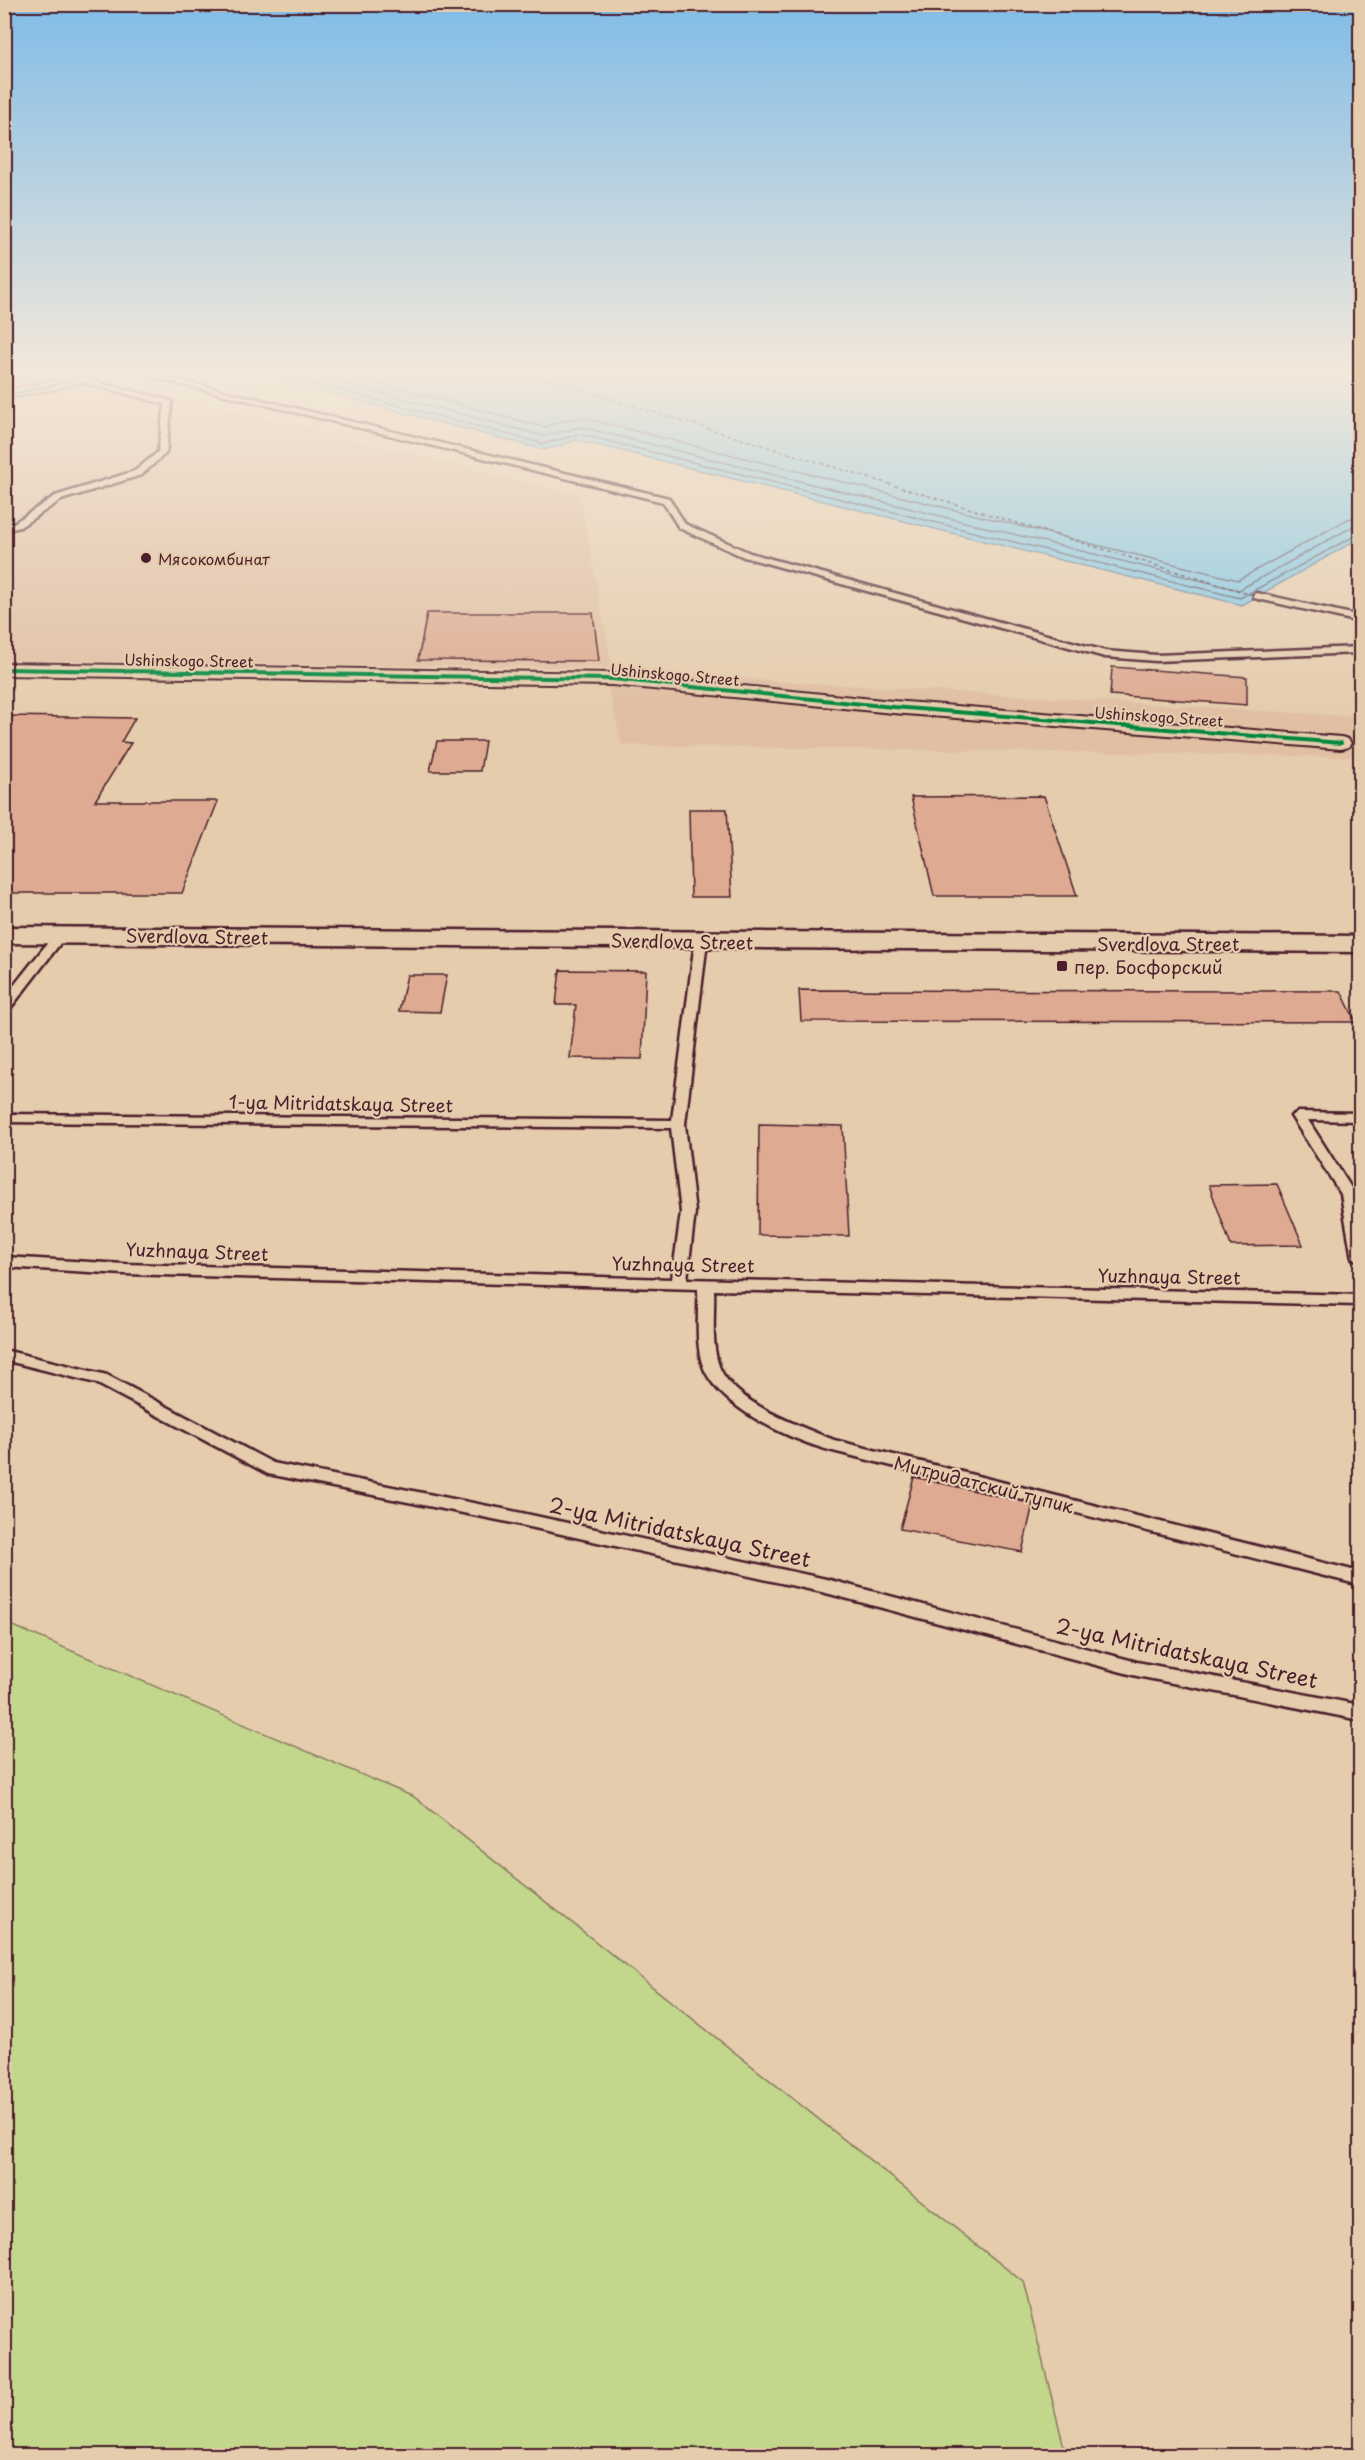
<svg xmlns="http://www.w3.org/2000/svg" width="1365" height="2460" viewBox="0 0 1365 2460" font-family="'Playpen Sans',sans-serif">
	<rect width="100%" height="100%" fill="#e5ccad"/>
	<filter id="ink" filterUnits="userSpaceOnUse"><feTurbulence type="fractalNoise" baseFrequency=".0167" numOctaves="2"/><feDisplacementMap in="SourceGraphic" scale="12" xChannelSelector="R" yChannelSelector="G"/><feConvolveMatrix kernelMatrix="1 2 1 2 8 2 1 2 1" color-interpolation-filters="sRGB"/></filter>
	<g filter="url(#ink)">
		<g fill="#e0bfa3">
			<path d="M5,369H65L580,495L612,668L5,660Z"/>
			<path d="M604,670L1360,717V757L622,745Z"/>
		</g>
		<path fill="#c2d78c" stroke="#867b5c" stroke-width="1.5" d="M4,1622L414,1797L1023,2282L1066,2455H5Z"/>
		<path fill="#84c8e5" stroke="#6d849b" stroke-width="1.5" d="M237,369H1360V538L1242,605L577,440L545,450Z"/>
		<path fill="#e5ccad" d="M267,369H329L280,382L249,374Z"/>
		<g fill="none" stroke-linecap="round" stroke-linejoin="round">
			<g stroke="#616375" stroke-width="1.5">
				<path d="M260,369L544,444L579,434L1240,598L1360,533"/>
				<path d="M290,369L544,436L581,427L1239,590L1352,527L1360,525"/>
				<path d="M325,369L544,427L573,418H583L1238,580L1348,519L1360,516"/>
			</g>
			<path stroke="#533847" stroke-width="1.5" stroke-dasharray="4 3" stroke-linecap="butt" d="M498,369L542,378L1256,596"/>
		</g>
		<g fill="#deab92" stroke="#4a1f2b" stroke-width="1.5">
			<path d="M427,613H593L599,661L418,660Z"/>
			<path d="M1112,667L1247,677V705L1110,695Z"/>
			<path d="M4,716L135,718L121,742L131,743L95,801H218L182,893H4Z"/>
			<path d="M437,741H485L480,771H430Z"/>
			<path d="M1044,796L1077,896H934L911,797Z"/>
			<path d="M689,809H727L732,897H691Z"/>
			<path d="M560,970L646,971L642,1059L570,1058L576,1005H556Z"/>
			<path d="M407,975H447L440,1012L399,1011Z"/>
			<path d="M799,990L1341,991L1356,1022L801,1021Z"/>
			<path d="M759,1124L843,1126L849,1236L758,1235Z"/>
			<path d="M1277,1184L1303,1245L1231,1246L1209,1185Z"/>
			<path d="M914,1477L1033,1504L1022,1552L900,1529Z"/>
		</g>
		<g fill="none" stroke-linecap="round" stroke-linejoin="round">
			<defs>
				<g id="lane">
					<path d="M157,375L669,498L685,524L750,553L1105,651L1156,655L1360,647V653L1156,661L1105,657L744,557L679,528L663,502L155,378Z"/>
					<path d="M76,377L172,401L166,453L141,475L61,500L20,527L4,531V526L14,523L55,496L135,471L158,452L165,404L74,380Z"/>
					<path d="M1257,593L1360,616V622L1254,598V594Z"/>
					<path d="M61,930L67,934L65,937L9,1010L4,1011V998L57,931Z"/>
					<path d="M701,937L707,941L685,1124L695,1212L687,1279L1360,1295V1305L714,1290C715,1313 711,1340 718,1363C729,1402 800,1426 834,1440L1360,1572V1585L829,1450C789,1439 715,1406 702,1363C695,1340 699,1313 698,1289L124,1274L4,1267V1257L124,1264L672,1279L681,1212L671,1128L4,1122V1114L672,1120L695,941Z"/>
					<path d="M1298,1112L1360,1113V1121L1308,1120L1355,1194L1360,1221V1262L1352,1258L1341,1194L1291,1116Z"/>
					<path d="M4,1350L107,1375L273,1463L503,1509L826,1579L1137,1662L1360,1705V1720L1137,1676L826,1593L503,1521L268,1474L96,1383L4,1360Z"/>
				</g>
				<g id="street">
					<path d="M85,369H105L103,372L60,388L4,399V391L52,381Z"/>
					<path d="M4,663L612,673L893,701L1341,737L1348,739L1351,743L1348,747L1341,749L893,713L612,685L4,675Z"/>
				</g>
				<path id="secondary" d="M4,927L1360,936V952L4,943Z"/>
			</defs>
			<use href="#lane" stroke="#4a1f2b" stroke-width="5"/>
			<use href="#street" stroke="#4a1f2b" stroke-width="4"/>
			<use href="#secondary" stroke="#4a1f2b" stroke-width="5"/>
			<use href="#lane" fill="#e5ccad" fill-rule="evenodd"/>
			<use href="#street" fill="#e5ccad" fill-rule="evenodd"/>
			<use href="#secondary" fill="#e5ccad" fill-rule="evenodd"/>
			<defs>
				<path id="cycleway-far1" d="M4,395L55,385L98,369"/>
				<path id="cycleway" d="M4,669L612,679L893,707L1341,743"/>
			</defs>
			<use href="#cycleway-far1" stroke="#e5ccad" stroke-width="5"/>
			<use href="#cycleway" stroke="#e5ccad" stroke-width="6"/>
			<use href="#cycleway-far1" stroke="#00873e" stroke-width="3"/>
			<use href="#cycleway" stroke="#00873e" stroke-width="4"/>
		</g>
	</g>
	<linearGradient id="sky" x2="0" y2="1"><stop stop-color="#80bce7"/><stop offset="0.52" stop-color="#f3e8da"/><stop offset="1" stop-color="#f3e8da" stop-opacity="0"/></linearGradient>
	<rect width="1365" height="713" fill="url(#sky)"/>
	<g fill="#4a1f2b" stroke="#e5ccad" stroke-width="2">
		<circle cx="146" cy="558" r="6"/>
		<rect x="1056" y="960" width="12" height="12" rx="3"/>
	</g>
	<g text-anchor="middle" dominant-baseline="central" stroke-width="4.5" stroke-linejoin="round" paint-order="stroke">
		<g font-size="15" fill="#4a1f2b" stroke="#e5ccad" text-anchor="start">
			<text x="158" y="558">Мясокомбинат</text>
		</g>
		<g font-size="15" fill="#4a1f2b" stroke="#e5ccad">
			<text transform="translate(189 660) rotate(1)">Ushinskogo Street</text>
			<text transform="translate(675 674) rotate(5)">Ushinskogo Street</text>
			<text transform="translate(1159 716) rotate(4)">Ushinskogo Street</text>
		</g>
		<g font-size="18" fill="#4a1f2b" stroke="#e5ccad">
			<text transform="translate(197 936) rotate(1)">Sverdlova Street</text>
			<text transform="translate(682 941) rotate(1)">Sverdlova Street</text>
			<text x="1168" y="943">Sverdlova Street</text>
			<text transform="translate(341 1103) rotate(1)">1-ya Mitridatskaya Street</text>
			<text transform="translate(197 1251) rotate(2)">Yuzhnaya Street</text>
			<text transform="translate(683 1264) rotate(1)">Yuzhnaya Street</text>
			<text transform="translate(1169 1276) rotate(1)">Yuzhnaya Street</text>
			<text transform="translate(984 1484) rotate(14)">Митридатский тупик</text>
		</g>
		<g font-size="18" fill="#4a1f2b" stroke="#e5ccad" text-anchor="start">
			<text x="1074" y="966">пер. Босфорский</text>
		</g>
		<g font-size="21" fill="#4a1f2b" stroke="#e5ccad">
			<text transform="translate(680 1531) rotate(12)">2-ya Mitridatskaya Street</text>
			<text transform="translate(1187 1652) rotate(12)">2-ya Mitridatskaya Street</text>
		</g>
	</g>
	<rect width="1365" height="2460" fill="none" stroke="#e5ccad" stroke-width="24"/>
	<rect x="12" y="12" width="1341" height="2436" fill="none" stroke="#4a1f2b" stroke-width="2" filter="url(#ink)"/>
</svg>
